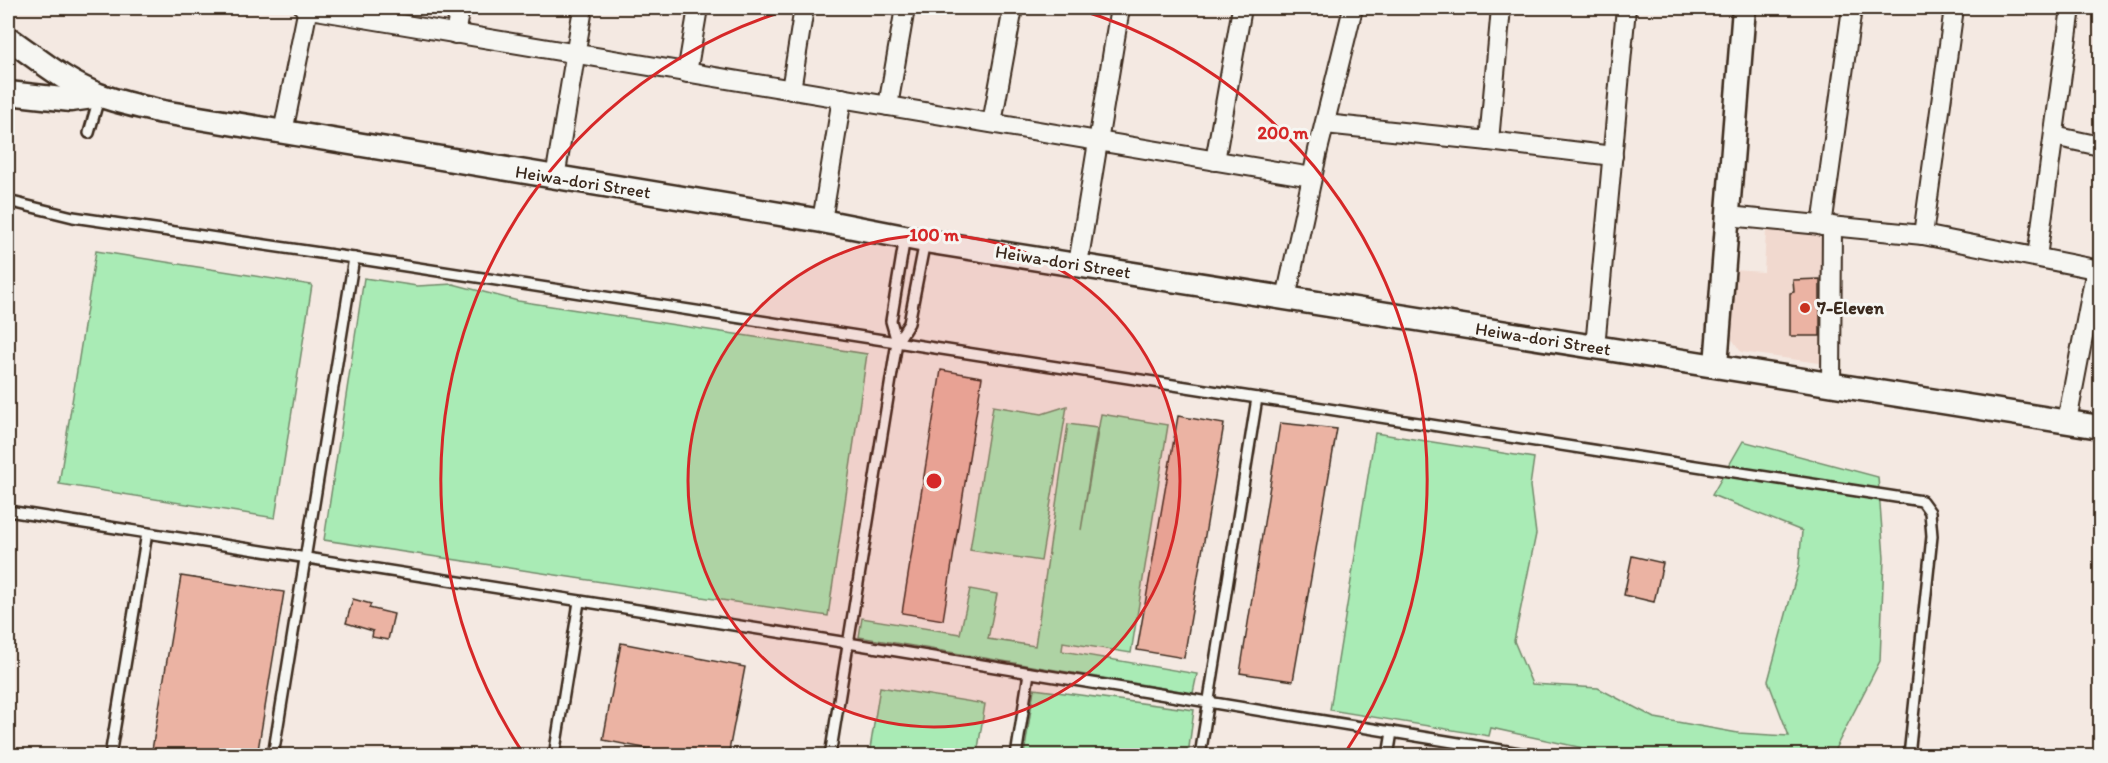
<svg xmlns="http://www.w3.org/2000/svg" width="2108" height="763" viewBox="0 0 2108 763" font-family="Itim,sans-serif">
	<rect width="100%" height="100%" fill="#f4e9e2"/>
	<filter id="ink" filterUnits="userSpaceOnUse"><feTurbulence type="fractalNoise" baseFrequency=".0167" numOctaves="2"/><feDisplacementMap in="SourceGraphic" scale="12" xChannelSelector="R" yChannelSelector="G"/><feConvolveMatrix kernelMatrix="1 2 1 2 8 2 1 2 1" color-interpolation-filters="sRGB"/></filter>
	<g filter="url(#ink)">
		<path fill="#f1d9cf" d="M1766,230L1824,236L1826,364L1741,352L1732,339L1733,270L1764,272Z"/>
		<g fill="#a9ebb5" stroke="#728a6a" stroke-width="1.5">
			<path d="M96,251L312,285L275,518L59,484Z"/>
			<path d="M364,278L417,286L453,284L518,301L867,354L828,616L324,540Z"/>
			<path d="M993,406L1042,414L1067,406L1041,561L970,550Z"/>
			<path d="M1101,414L1168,425L1131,653L1063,642L1062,651L1197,674L1193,693L859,637L862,618L960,634L970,589L997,594L988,639L1035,646L1068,424L1097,428L1081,530Z"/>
			<path d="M1375,433L1534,458L1530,486L1536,534L1514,641L1532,684L1598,688L1655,718L1738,733L1789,736L1768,681L1799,566L1802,531L1712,495L1743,441L1878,477L1884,558L1880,661L1834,751L1845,755H1615L1491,728L1489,736L1330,710Z"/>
			<path d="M880,687L985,704L977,755H869Z"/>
			<path d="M1034,689L1194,710L1188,755H1024Z"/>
		</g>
		<g fill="#ebb3a3" stroke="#3b2a1e" stroke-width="1.5">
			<path d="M1820,279V336H1790V293L1794,292L1793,280Z"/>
			<path d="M941,370L982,377L943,620L902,613Z"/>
			<path d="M1178,416L1224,424L1184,658L1137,650Z"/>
			<path d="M1280,423L1337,429L1293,681L1240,673Z"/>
			<path d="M1632,556L1663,563L1654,602L1624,595Z"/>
			<path d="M181,576L284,592L257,756H151Z"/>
			<path d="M353,599L371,604L369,608L394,614L388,640L372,637L373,631L346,623Z"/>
			<path d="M621,643L745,667L728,756H684L603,740Z"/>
		</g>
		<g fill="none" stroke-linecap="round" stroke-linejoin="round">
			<defs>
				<g id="service">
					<path d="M89,133L99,98"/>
					<path d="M8,201L73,217L354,258L1922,501L1930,512L1932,536L1909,756"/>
					<path d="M905,237L891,321L897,342L909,323L925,241"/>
					<path d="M8,511L848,643L1538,756"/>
					<path d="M110,756L147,533"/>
					<path d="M273,756L354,258"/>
					<path d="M554,756L579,602"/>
					<path d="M830,756L897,342"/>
					<path d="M1016,756L1029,673"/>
					<path d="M1200,756L1257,398"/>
					<path d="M1388,756L1392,732"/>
				</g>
				<g id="minor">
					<path d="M304,8L1312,177"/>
					<path d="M1501,8L1489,141L1613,156"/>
					<path d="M455,34L460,8"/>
					<path d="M687,73L698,8"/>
					<path d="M791,90L804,8"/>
					<path d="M888,106L905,8"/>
					<path d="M992,123L1013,8"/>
					<path d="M1325,124L1489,141"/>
					<path d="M283,132L308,8"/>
					<path d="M2054,136L2100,146"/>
					<path d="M1215,161L1242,8"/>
					<path d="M555,178L583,8"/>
					<path d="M1728,216L1923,235L2100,270"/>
					<path d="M822,221L842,98"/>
					<path d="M1822,226L1852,8"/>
					<path d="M1923,235L1954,8"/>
					<path d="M2037,257L2071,8"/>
					<path d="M1078,264L1120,8"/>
					<path d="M1286,298L1318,150L1353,8"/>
					<path d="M1595,347L1626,8"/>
					<path d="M1831,385L1832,226"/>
					<path d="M2067,421L2096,269"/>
				</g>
				<g id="tertiary">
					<path d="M8,38C37,58 66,83 99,95C120,103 142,107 163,112L822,221L925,241L2100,427"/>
					<path d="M8,93L71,100L100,96"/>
					<path d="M1716,365L1744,8"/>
				</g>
			</defs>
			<use href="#service" stroke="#3b2a1e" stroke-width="14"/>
			<use href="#minor" stroke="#3b2a1e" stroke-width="22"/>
			<use href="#tertiary" stroke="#3b2a1e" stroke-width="27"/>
			<use href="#service" stroke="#f6f6f2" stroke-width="9"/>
			<use href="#minor" stroke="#f6f6f2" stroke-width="18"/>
			<use href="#tertiary" stroke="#f6f6f2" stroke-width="22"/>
		</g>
	</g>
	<circle cx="934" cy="481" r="246" fill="#d62828" fill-opacity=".12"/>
	<g fill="none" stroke="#d62828" stroke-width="3">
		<circle cx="934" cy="481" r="246"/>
		<path d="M523 753A493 493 0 0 1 794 8M1074 8A493 493 0 0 1 1345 753"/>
	</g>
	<circle fill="#c8321e" stroke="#f6f6f2" stroke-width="2" cx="1805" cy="308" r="6"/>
	<g text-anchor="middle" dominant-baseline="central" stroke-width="6" stroke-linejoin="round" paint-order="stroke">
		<g font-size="18" fill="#3b2a1e" stroke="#f6f6f2">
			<text transform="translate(583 182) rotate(9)">Heiwa-dori Street</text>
			<text transform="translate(1063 262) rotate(9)">Heiwa-dori Street</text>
			<text transform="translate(1543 339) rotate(9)">Heiwa-dori Street</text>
		</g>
		<g font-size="18" font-weight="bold" fill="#3b2a1e" stroke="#f6f6f2" text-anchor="start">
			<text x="1817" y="308">7-Eleven</text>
		</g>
	</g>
	<circle cx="934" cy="481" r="9" fill="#d62828" stroke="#f6f6f2" stroke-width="3"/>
	<g font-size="18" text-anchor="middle" font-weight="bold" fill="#d62828" stroke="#f6f6f2" stroke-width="6" stroke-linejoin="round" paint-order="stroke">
		<text x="1283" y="139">200 m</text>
		<text x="934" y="241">100 m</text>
	</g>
	<rect width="2108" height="763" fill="none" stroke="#f6f6f2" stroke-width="30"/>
	<rect x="15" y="15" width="2078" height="733" fill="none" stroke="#3b2a1e" stroke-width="2" filter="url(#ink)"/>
</svg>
